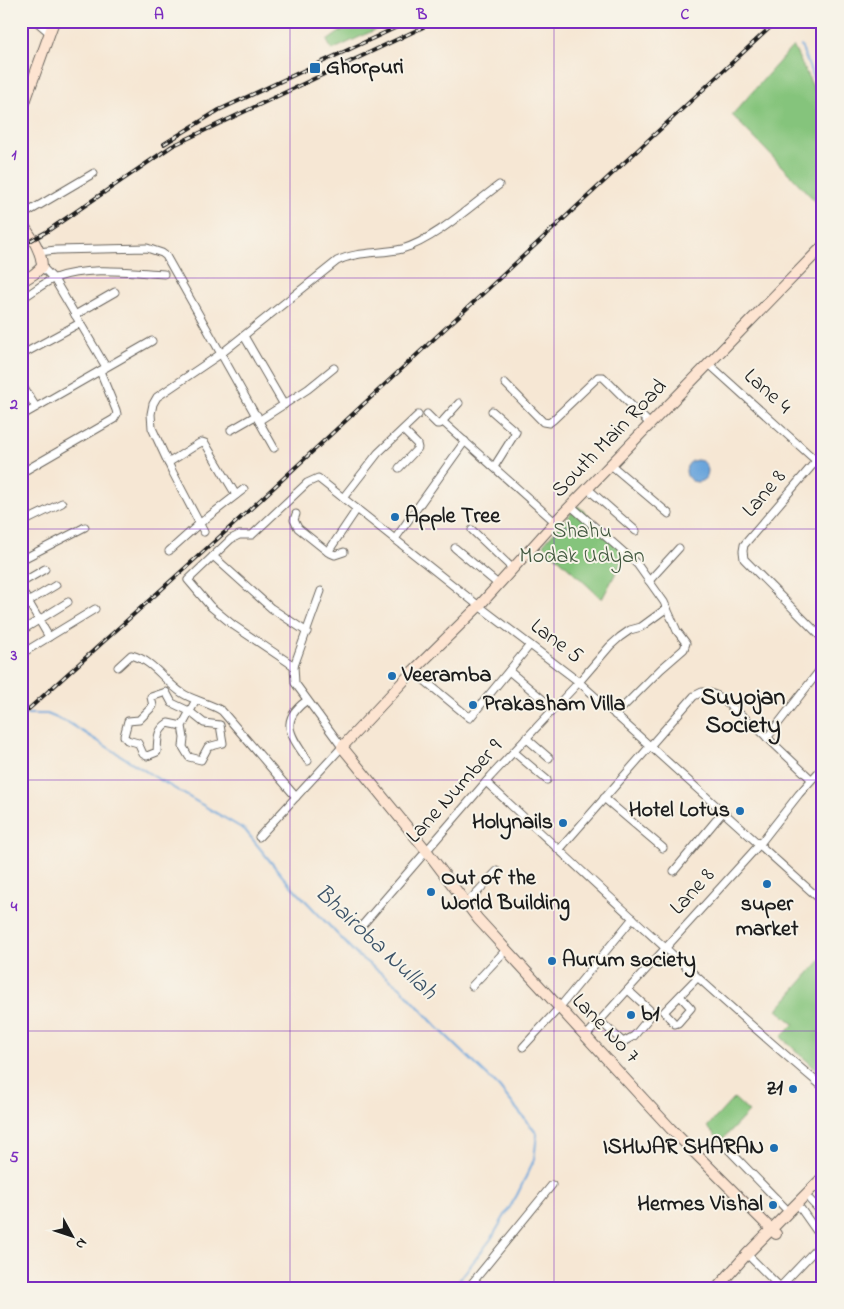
<svg xmlns="http://www.w3.org/2000/svg" width="844" height="1309" viewBox="0 0 844 1309" font-family="'Indie Flower',sans-serif">
	<rect width="100%" height="100%" fill="#f7f3e8"/>
	<filter id="ink" filterUnits="userSpaceOnUse"><feTurbulence type="fractalNoise" baseFrequency=".02" numOctaves="2"/><feDisplacementMap in="SourceGraphic" scale="10" xChannelSelector="R" yChannelSelector="G"/><feConvolveMatrix kernelMatrix="1 2 1 2 8 2 1 2 1" color-interpolation-filters="sRGB"/></filter>
	<filter id="wash" filterUnits="userSpaceOnUse"><feTurbulence type="fractalNoise" baseFrequency=".0096" numOctaves="4" result="noise"/><feDisplacementMap in="SourceGraphic" scale="20" xChannelSelector="R" yChannelSelector="G"/><feGaussianBlur stdDeviation="1.12" result="paint"/><feColorMatrix in="noise" values="0 0 0 0 0 0 0 0 0 0 0 0 0 0 0 0 0 1.4 0 .05"/><feComposite in="paint" operator="in"/></filter>
	<g filter="url(#wash)">
		<rect width="100%" height="100%" fill="#f6e7d4"/>
		<g fill="#85c47c" stroke="#50704c">
			<path d="M355,21H394L332,50L327,41Z"/>
			<path d="M793,46L823,107V209L732,115Z"/>
			<path d="M578,506L627,552L602,599L543,544Z"/>
			<path d="M823,957V1064L817,1070L781,1037L794,1024L777,1010Z"/>
			<path d="M734,1098L749,1112L721,1141L707,1127Z"/>
		</g>
		<circle fill="#6ba5db" stroke="#44607c" cx="697" cy="471" r="11"/>
		<g fill="none" stroke-linecap="round" stroke-linejoin="round">
			<g stroke="#6ba5db" stroke-width="2">
				<path d="M801,46L813,77L823,96"/>
				<path d="M21,714H47L69,723L155,777L245,830L283,877L357,955L400,987L436,1026L499,1087L537,1134L534,1160L517,1195L491,1239L453,1288"/>
			</g>
		</g>
	</g>
	<g filter="url(#ink)">
		<g fill="none" stroke-linecap="round" stroke-linejoin="round">
			<defs>
				<g id="street">
					<path d="M36,21L50,33"/>
					<path d="M21,216L94,173"/>
					<path d="M39,252L56,250L147,248L162,253L166,256L274,448"/>
					<path d="M42,267L54,279L106,367"/>
					<path d="M21,299C32,293 43,283 55,278C88,266 129,272 164,274"/>
					<path d="M75,315L115,292"/>
					<path d="M244,336L284,405"/>
					<path d="M21,355L80,323"/>
					<path d="M709,364L823,467"/>
					<path d="M505,383L543,422L549,423L553,420L598,377H603L650,424"/>
					<path d="M21,384L36,407"/>
					<path d="M492,411L516,432L494,467"/>
					<path d="M427,414L437,424H440L459,403"/>
					<path d="M21,416L152,341"/>
					<path d="M260,420L308,389L334,368"/>
					<path d="M443,422L555,522"/>
					<path d="M231,430L257,415"/>
					<path d="M816,461L744,545L743,551L744,559L823,639"/>
					<path d="M168,463L198,444L202,442L205,443L236,495"/>
					<path d="M611,465L669,514"/>
					<path d="M399,468L418,448L417,444L403,430"/>
					<path d="M21,473L114,419L117,414L116,410L100,371"/>
					<path d="M588,489L636,531"/>
					<path d="M343,498L378,453L418,415"/>
					<path d="M571,506L637,564L664,602L677,631L686,643L684,649L661,669L615,715"/>
					<path d="M296,514L294,520L298,528L328,552"/>
					<path d="M21,523L62,503"/>
					<path d="M472,530L513,569"/>
					<path d="M204,532L172,471L152,428L151,414L153,404L157,397L222,353L337,261C357,251 380,254 402,249C434,240 472,205 499,185"/>
					<path d="M395,539L465,441"/>
					<path d="M455,548L499,585"/>
					<path d="M169,551L199,524L244,489"/>
					<path d="M344,552L335,555L328,552L357,509"/>
					<path d="M213,556L271,608L307,632"/>
					<path d="M21,560L85,527"/>
					<path d="M649,581L679,548"/>
					<path d="M21,583L45,569"/>
					<path d="M21,589L49,637"/>
					<path d="M21,606L56,585"/>
					<path d="M21,631L68,602"/>
					<path d="M21,654L95,609"/>
					<path d="M294,666L233,625L210,606L188,580L231,539L239,535H252L307,483L318,478L479,606L579,682L823,902"/>
					<path d="M118,667L131,655C153,660 164,681 182,693C194,701 210,703 222,711L296,797"/>
					<path d="M413,671L470,718L530,645"/>
					<path d="M509,671L554,709"/>
					<path d="M306,701C277,722 293,738 308,761"/>
					<path d="M182,726L168,723C156,731 158,739 157,752L147,756L143,754L138,743L127,740L124,736L128,721L139,720L153,706L151,697L166,692L172,703L189,711L204,723L220,725L223,743L208,747L201,760L189,757L183,747L184,738L182,726L196,700"/>
					<path d="M526,738L549,758"/>
					<path d="M767,738L823,666"/>
					<path d="M514,752L547,780"/>
					<path d="M486,782C597,885 707,989 823,1087"/>
					<path d="M604,798L663,848"/>
					<path d="M259,837L342,747L295,683L294,666L321,591"/>
					<path d="M559,850L694,696L702,692L710,693L718,696L756,727L811,779"/>
					<path d="M674,871L723,812"/>
					<path d="M466,904L497,871"/>
					<path d="M360,928L491,776L579,682L610,646L620,637L630,630L641,627L667,608"/>
					<path d="M472,986L506,950"/>
					<path d="M680,996L691,1008L678,1023L675,1024L664,1012L697,978"/>
					<path d="M600,1021L623,1042L634,1036L653,1013L628,990"/>
					<path d="M585,1037L759,845L799,794L823,767"/>
					<path d="M523,1047L559,1008L633,918"/>
					<path d="M727,1148L789,1212"/>
					<path d="M822,1187H823"/>
					<path d="M810,1200L823,1214"/>
					<path d="M747,1254L780,1287L818,1247L820,1236L801,1209"/>
					<path d="M468,1288L552,1185"/>
				</g>
				<g id="secondary">
					<path d="M21,113L54,21"/>
					<path d="M21,222C30,235 42,250 42,267L34,274L21,282"/>
					<path d="M776,1234L671,1129L478,919L426,850L342,747L413,671L479,606L555,522L823,246"/>
					<path d="M717,1288L747,1254L823,1177"/>
				</g>
			</defs>
			<use href="#street" stroke="#68635c" stroke-width="9"/>
			<use href="#secondary" stroke="#68635c" stroke-width="12"/>
			<use href="#street" stroke="#fff" stroke-width="7"/>
			<use href="#secondary" stroke="#fde4d1" stroke-width="10"/>
			<defs>
				<g id="rail">
					<path d="M164,144L219,110L410,21"/>
					<path d="M21,246L46,232L172,146L436,21"/>
					<path d="M21,716L245,514L777,21"/>
				</g>
			</defs>
			<use href="#rail" stroke="#1c1c1c" stroke-width="4"/>
			<use href="#rail" stroke="#f7f3e8" stroke-width="2" stroke-dasharray="5.5" stroke-linecap="butt"/>
		</g>
	</g>
	<path fill="none" stroke="#7b2cbf" stroke-width="1" stroke-opacity="0.55" d="M290,21V1288M554,21V1288M21,278H823M21,529H823M21,780H823M21,1031H823"/>
	<g fill="#1f6fb2" stroke="#f7f3e8" stroke-width="2">
		<rect x="309" y="62" width="12" height="12" rx="2.5"/>
		<circle cx="395" cy="517" r="5"/>
		<circle cx="392" cy="676" r="5"/>
		<circle cx="473" cy="705" r="5"/>
		<circle cx="740" cy="811" r="5"/>
		<circle cx="563" cy="823" r="5"/>
		<circle cx="767" cy="884" r="5"/>
		<circle cx="431" cy="892" r="5"/>
		<circle cx="552" cy="961" r="5"/>
		<circle cx="631" cy="1015" r="5"/>
		<circle cx="793" cy="1089" r="5"/>
		<circle cx="774" cy="1148" r="5"/>
		<circle cx="773" cy="1205" r="5"/>
	</g>
	<g text-anchor="middle" dominant-baseline="central" stroke-width="4" stroke-linejoin="round" paint-order="stroke">
		<g font-size="22" font-weight="bold" fill="#1c1c1c" stroke="#f7f3e8" text-anchor="start">
			<text x="326" y="68">Ghorpuri</text>
			<text x="405" y="517">Apple Tree</text>
			<text x="402" y="676">Veeramba</text>
			<text x="483" y="705">Prakasham Villa</text>
			<text x="730" y="811" text-anchor="end">Hotel Lotus</text>
			<text x="553" y="823" text-anchor="end">Holynails</text>
			<text x="441" y="879">Out of the<tspan x="441" dy="25">World Building</tspan></text>
			<text x="767" y="905" text-anchor="middle">super<tspan x="767" dy="25">market</tspan></text>
			<text x="562" y="961">Aurum society</text>
			<text x="641" y="1015">b1</text>
			<text x="783" y="1089" text-anchor="end">z1</text>
			<text x="764" y="1148" text-anchor="end">ISHWAR SHARAN</text>
			<text x="763" y="1205" text-anchor="end">Hermes Vishal</text>
		</g>
		<g font-size="22" fill="#1c1c1c" stroke="#f7f3e8">
			<text transform="translate(767 392) rotate(42)">Lane 4</text>
			<text transform="translate(610 439) rotate(-46)">South Main Road</text>
			<text transform="translate(765 494) rotate(-50)">Lane 8</text>
			<text transform="translate(556 642) rotate(37)">Lane 5</text>
			<text transform="translate(455 792) rotate(-48)">Lane Number 9</text>
			<text transform="translate(693 892) rotate(-48)">Lane 8</text>
			<text transform="translate(605 1029) rotate(46)">Lane No 7</text>
		</g>
		<g font-size="22" fill="#41573e" stroke="#f7f3e8">
			<text x="582" y="532">Shahu<tspan x="582" dy="25">Modak Udyan</tspan></text>
		</g>
		<g font-size="24" font-weight="bold" fill="#1c1c1c" stroke="#f7f3e8">
			<text x="743" y="698">Suyojan<tspan x="743" dy="28">Society</tspan></text>
		</g>
		<g font-size="24" font-style="italic" fill="#3c5368" stroke="#f7f3e8">
			<text transform="translate(375 943) rotate(43)">Bhairoba Nullah</text>
		</g>
	</g>
	<rect width="844" height="1309" fill="none" stroke="#f7f3e8" stroke-width="55"/>
	<g transform="translate(72 1236) rotate(130)" stroke="#f7f3e8" stroke-width="4" paint-order="stroke">
	<path d="M0-4L9 19L0 12L-9 19Z" fill="#1c1c1c"/>
	<text y="-8" font-size="14" font-weight="bold" text-anchor="middle" fill="#1c1c1c">N</text>
	</g>
	<rect x="28" y="28" width="788" height="1254" fill="none" stroke="#7b2cbf" stroke-width="2"/>
	<g font-size="16" text-anchor="middle" font-weight="bold" fill="#7b2cbf">
		<text x="159" y="19">A</text>
		<text x="422" y="19">B</text>
		<text x="685" y="19">C</text>
		<text x="14" y="159">1</text>
		<text x="14" y="409">2</text>
		<text x="14" y="660">3</text>
		<text x="14" y="911">4</text>
		<text x="14" y="1162">5</text>
	</g>
</svg>
